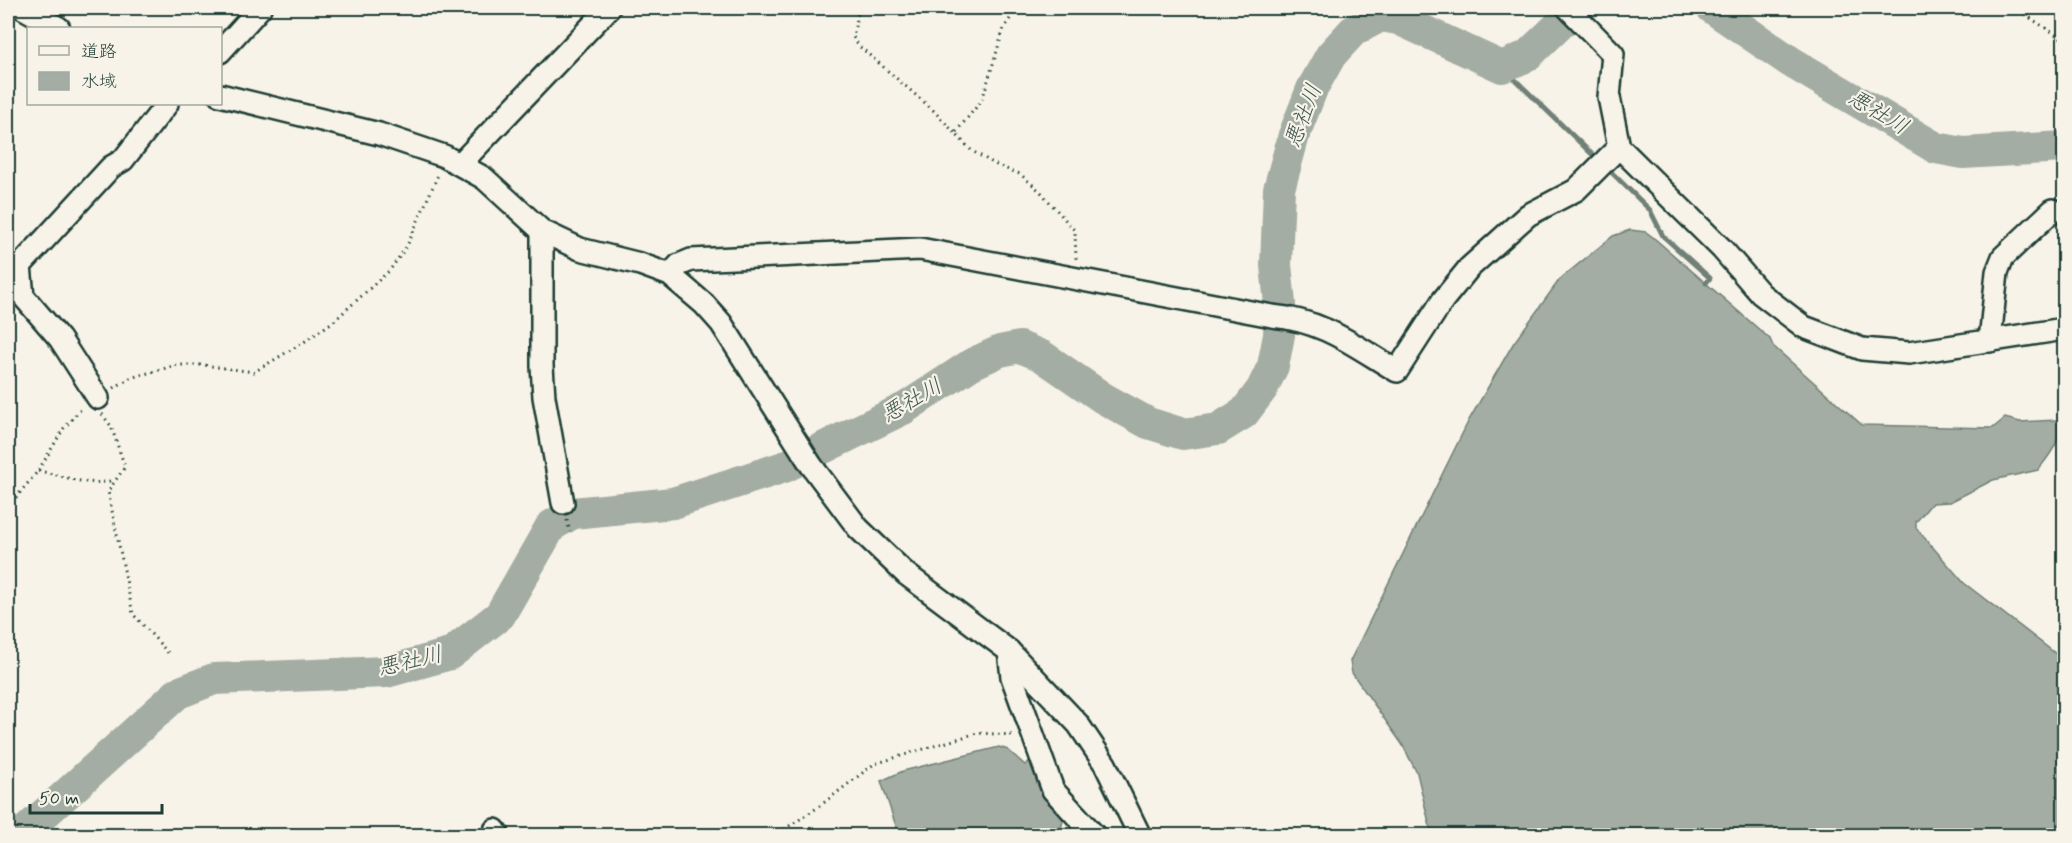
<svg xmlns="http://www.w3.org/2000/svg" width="2072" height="843" viewBox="0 0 2072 843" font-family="Mynerve,'Klee One',sans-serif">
	<rect width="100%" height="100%" fill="#f7f3e8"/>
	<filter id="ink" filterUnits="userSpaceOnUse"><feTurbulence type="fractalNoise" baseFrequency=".0167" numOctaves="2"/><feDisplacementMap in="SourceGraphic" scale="12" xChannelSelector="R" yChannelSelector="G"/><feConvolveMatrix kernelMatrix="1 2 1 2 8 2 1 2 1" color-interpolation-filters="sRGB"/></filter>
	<g filter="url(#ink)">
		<g fill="#a4ada3" stroke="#6f8077" stroke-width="1.5">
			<path d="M1630,230L1646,232L1654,238L1770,339L1773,346L1862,425L1993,428L2005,418L2020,422L2056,420C2066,437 2048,457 2038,470L1993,480L1950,502L1932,503L1916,522V528L1964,583L2064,660V835H1432L1417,773L1402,744L1352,673L1350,661L1469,420L1513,344L1560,279L1613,236Z"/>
			<path d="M999,747L1008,750L1025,765L1033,758L1060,809L1063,820L1060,835H899L881,781L903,771Z"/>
		</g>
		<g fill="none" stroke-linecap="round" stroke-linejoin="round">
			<g stroke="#6f8077" stroke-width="5">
				<path d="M1502,67L1599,161"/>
				<path d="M1606,167L1650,210L1663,236L1710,278L1706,283"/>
			</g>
			<g stroke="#a4ada3" stroke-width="32">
				<path d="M1712,8L1791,62L1936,148L1963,153L2064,147"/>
				<path d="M20,836L178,693L214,679L386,672L450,654L500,615L551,526L573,513L673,503L784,467L905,408L972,364L1000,351L1020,347L1042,356L1103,398L1148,423L1183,434L1218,429L1244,413L1262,389L1273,366L1279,335L1280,304L1276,265L1279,189L1294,135L1312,89L1331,55L1353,31L1381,16L1398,19L1502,67L1527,56L1577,8"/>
			</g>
			<defs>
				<g id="minor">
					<path d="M23,8L59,28"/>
					<path d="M1568,8L1613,54L1609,97L1619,147L1722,249L1761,294L1804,327L1862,349L1909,353L2064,329"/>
					<path d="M220,52L260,8"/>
					<path d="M220,95L379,134L444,156L484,178L542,231L580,249L640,264L670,275L704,304L721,323L811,465L858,528L906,574L1009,651L1012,677L1053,790L1095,836"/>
					<path d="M461,163L609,8"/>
					<path d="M542,231V366L544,397L563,503"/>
					<path d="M670,275L679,265L691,260L920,249L1272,316C1325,321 1353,345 1397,371L1443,300L1469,268L1528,215L1576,190L1619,147"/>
					<path d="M1990,341L1997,272L2003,257L2053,210"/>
					<path d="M98,398L60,339L23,296L20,266L111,167L123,160L167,104"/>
					<path d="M1009,651L1078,724L1105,764L1140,836"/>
					<path d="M495,830L499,836"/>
				</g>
			</defs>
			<use href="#minor" stroke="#1f3d34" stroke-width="26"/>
			<g stroke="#1f3d34" stroke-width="3" stroke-dasharray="1.5 4.5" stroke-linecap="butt">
				<path d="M859,8L853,37L859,46L932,109L972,151L998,166L1020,174L1040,191L1075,231L1076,260"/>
				<path d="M2015,8L2064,40"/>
				<path d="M956,132L982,100L1004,28L1017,8"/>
				<path d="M114,388L130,378L177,365H203L254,372L304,342L334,321L390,270L407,246L438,175"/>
				<path d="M102,414L111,426L125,467L108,491L133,614L170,655"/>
				<path d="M38,471C65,475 86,488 114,480"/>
				<path d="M8,507L38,471L64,428L83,407"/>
				<path d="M567,520L570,532"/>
				<path d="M774,836L817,808L874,764L977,733L1014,735"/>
			</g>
			<use href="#minor" stroke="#f7f3e8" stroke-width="21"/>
		</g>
	</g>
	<g text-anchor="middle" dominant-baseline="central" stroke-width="4.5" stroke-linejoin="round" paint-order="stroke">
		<g font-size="22" font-style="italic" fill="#405950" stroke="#f7f3e8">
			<text transform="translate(1878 113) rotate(31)">悪社川</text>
			<text transform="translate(1304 116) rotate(-69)">悪社川</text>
			<text transform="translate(912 401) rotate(-30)">悪社川</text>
			<text transform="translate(410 662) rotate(-13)">悪社川</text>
		</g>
	</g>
	<rect width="2072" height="843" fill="none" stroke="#f7f3e8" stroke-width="30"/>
	<rect x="15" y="15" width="2042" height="813" fill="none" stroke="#1f3d34" stroke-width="2" filter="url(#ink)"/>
	<rect x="27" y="27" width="195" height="78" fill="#f7f3e8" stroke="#a1aaa0" stroke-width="1.5"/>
	<rect x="39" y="46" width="30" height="9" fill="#f7f3e8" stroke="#a1aaa0" stroke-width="1.5"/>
	<text x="81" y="57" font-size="18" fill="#1f3d34">道路</text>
	<rect x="39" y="72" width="30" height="18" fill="#a4ada3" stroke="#a1aaa0" stroke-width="1.5"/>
	<text x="81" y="87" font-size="18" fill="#1f3d34">水域</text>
	<path d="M30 804v9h132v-9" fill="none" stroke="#1f3d34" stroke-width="3"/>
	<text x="39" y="804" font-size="18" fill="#1f3d34" stroke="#f7f3e8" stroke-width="4.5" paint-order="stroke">50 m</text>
</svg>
